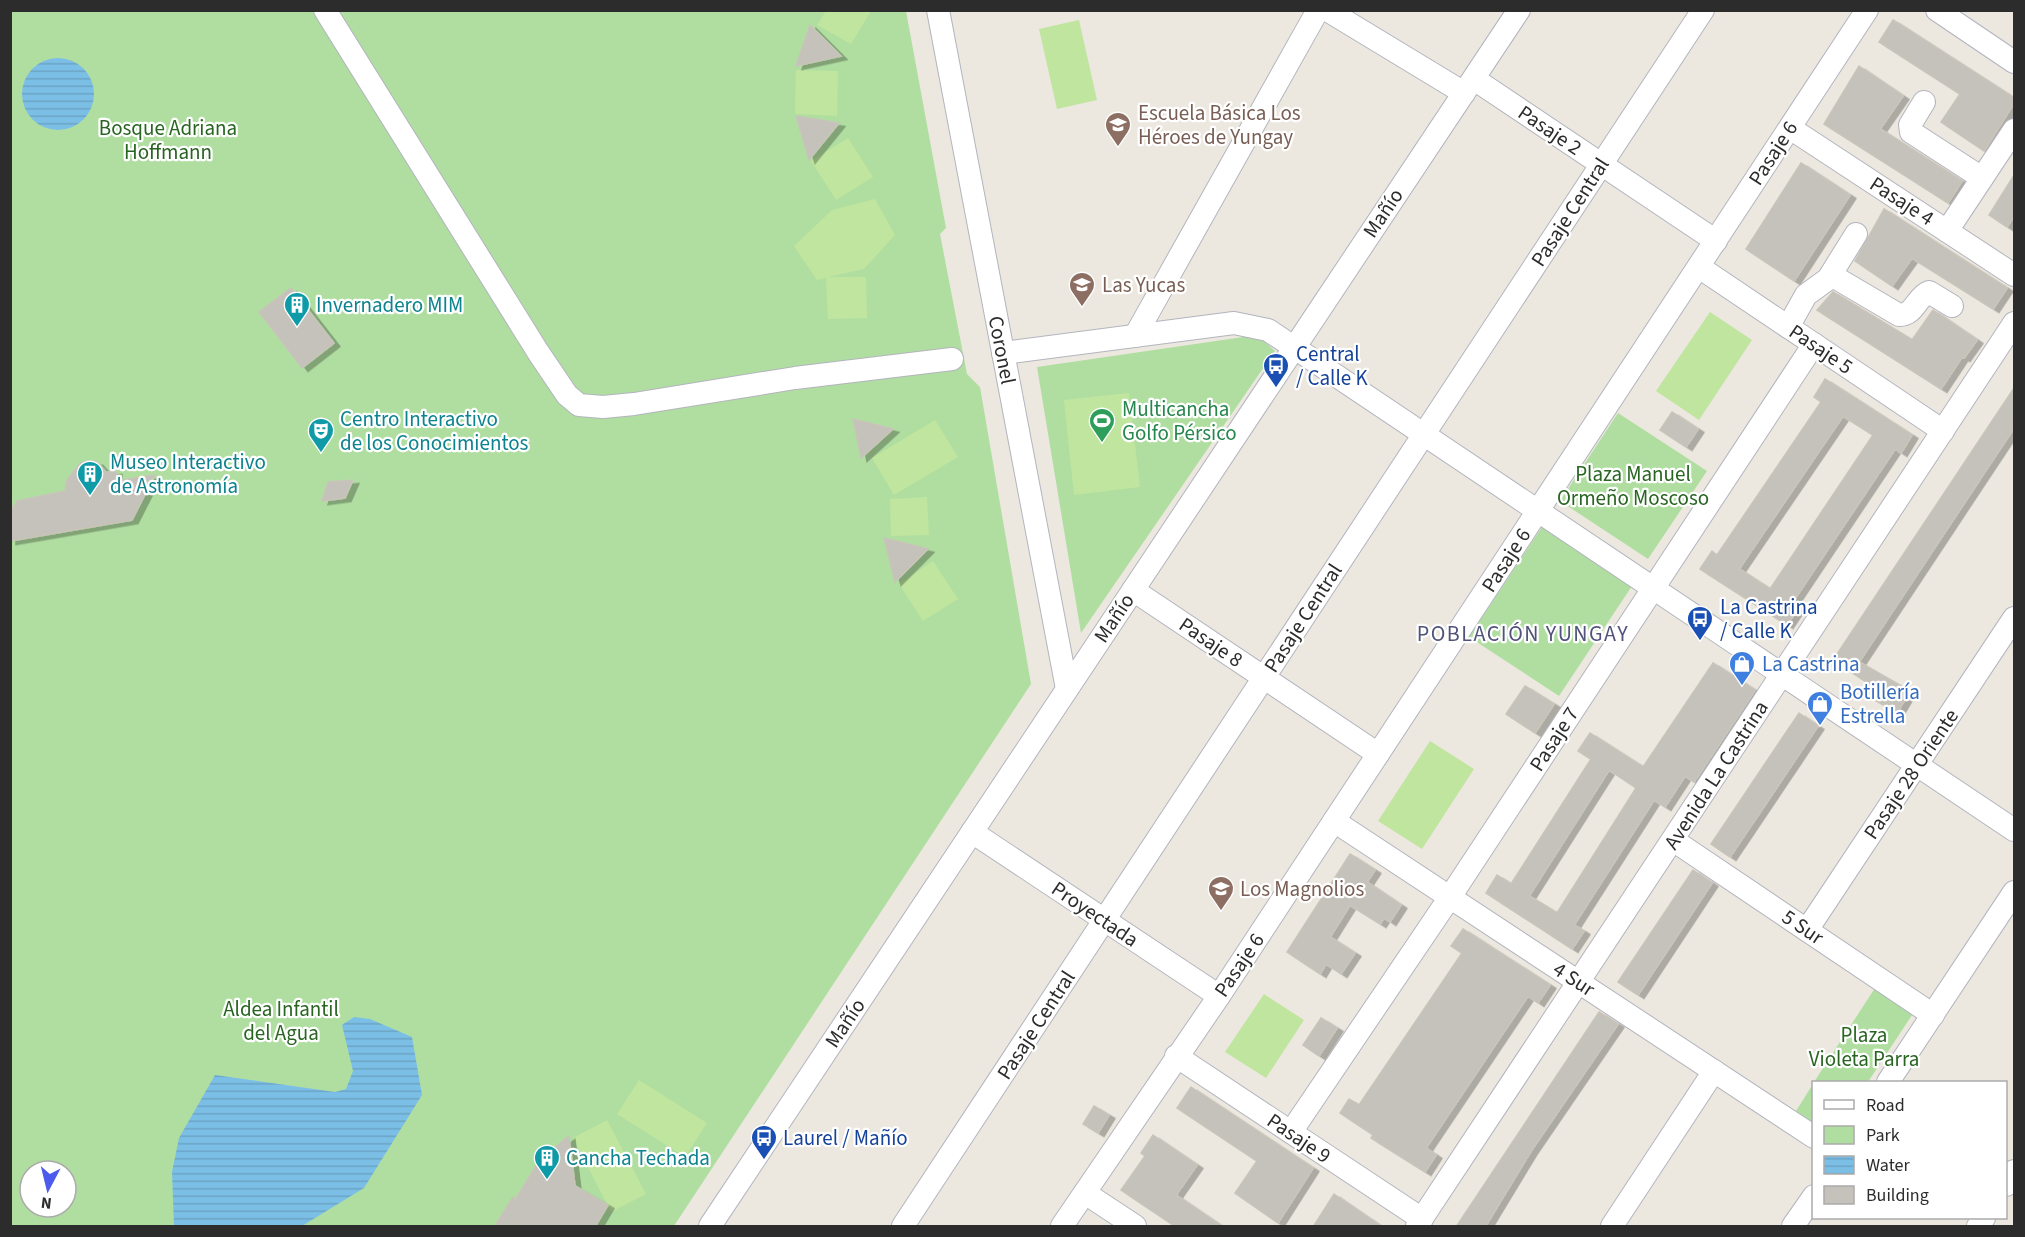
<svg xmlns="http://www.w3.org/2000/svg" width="2025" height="1237" viewBox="0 0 2025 1237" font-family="'Source Sans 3',sans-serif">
  <defs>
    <pattern id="water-rules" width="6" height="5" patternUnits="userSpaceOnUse" patternTransform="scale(1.5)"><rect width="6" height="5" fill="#7cbfe6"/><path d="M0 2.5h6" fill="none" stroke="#6ba4c5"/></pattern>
    <filter id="shadow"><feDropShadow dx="6" dy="3.5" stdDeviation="0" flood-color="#0004"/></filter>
  </defs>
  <rect width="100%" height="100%" fill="#ece8e0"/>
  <g fill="#b0dea1" fill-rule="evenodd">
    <path d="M10,11H906L946,228L940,234L967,374L980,387L1031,684L674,1226H11ZM30,1171H66V1207H30Z"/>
    <polygon points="1257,335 1275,351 1081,633 1037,367"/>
    <polygon points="1618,413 1707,471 1648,559 1560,501"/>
    <polygon points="1542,527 1632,586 1559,696 1469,637"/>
    <polygon points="1875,988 1914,1012 1868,1082 1814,1082"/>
    <polygon points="1813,1084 1813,1123 1796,1111"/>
  </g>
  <g fill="#c0e59e">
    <polygon points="826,11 826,10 871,11 851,44 817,25"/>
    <polygon points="1079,20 1097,100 1057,109 1039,29"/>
    <polygon points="796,70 838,71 837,116 795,114"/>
    <polygon points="848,138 873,177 836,200 811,161"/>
    <polygon points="875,199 895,235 864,269 828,277 866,277 867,318 828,319 826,278 817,280 794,246 832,210"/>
    <polygon points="1710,312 1752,340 1699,420 1656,391"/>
    <polygon points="1129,393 1140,487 1074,495 1064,400"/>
    <polygon points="935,420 958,457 894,495 872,458"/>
    <polygon points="927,497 929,535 891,536 890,499"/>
    <polygon points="933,561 958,599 923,621 899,584"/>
    <polygon points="1430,741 1474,769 1422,849 1378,821"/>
    <polygon points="1264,994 1304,1020 1266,1078 1225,1052"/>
    <polygon points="639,1080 707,1123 685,1157 617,1114"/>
    <polygon points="607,1120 646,1194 611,1212 573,1138"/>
  </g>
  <g fill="url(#water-rules)">
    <circle cx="58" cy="94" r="36"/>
    <polygon points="354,1017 370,1019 412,1037 422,1095 364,1188 302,1226 174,1226 172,1172 179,1138 215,1075 335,1092 346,1089 353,1071 342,1025"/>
  </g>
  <g fill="#c5c2bb" stroke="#c8c4b9" stroke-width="1.5" fill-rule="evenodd" filter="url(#shadow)">
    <polygon points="1893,20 2014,98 2014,103 1984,151 1941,122 1960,94 1879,42"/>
    <polygon points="810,25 841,56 796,66"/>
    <polygon points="1859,66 1903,96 1880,129 1962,181 1948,203 1824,124"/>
    <polygon points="796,116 839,123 809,160"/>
    <polygon points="1801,163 1850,195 1794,281 1746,249"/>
    <polygon points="2014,175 2014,216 2007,227 1989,215"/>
    <polygon points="1884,209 2007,288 1993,309 1912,258 1892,286 1855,261"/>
    <polygon points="291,288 334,343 302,368 259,312"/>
    <polygon points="1833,292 1912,340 1933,310 1977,340 1964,358 1962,357 1941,389 1817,310"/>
    <path d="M1825,379L1912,435L1901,453L1895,449L1792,603L1799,607L1787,625L1700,569L1712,551L1717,555L1821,402L1814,397ZM1843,416L1873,435L1770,589L1739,569Z"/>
    <polygon points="2014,388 2014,428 1859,662 1910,691 1897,713 1870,697 1875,688 1833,660"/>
    <polygon points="1672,412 1698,429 1686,447 1660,430"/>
    <polygon points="853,419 893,429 861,458"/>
    <polygon points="89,461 97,462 106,472 116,471 116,481 155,475 132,520 10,541 10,512 17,501 65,491 67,480 73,472 81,463"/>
    <polygon points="353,480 345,498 322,501 328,482"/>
    <polygon points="884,538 928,549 895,582"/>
    <path d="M1713,663L1755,690L1694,782L1685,776L1665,807L1654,800L1574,925L1584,931L1572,949L1486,893L1497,875L1511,884L1591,759L1578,751L1590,733L1643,767ZM1609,770L1636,788L1557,913L1529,896Z"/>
    <polygon points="1525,686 1554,704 1535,733 1506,714"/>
    <polygon points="1799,713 1818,726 1730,857 1711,844"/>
    <polygon points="1350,854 1375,870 1367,882 1401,905 1390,922 1384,918 1380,924 1350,905 1330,937 1355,953 1341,974 1326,964 1320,974 1287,952"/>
    <polygon points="1693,870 1712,883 1638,995 1618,982"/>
    <polygon points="1463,929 1550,985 1538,1003 1528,996 1426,1148 1436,1155 1425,1172 1371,1138 1373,1135 1340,1113 1349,1099 1359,1105 1462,953 1451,946"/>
    <polygon points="1599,1012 1618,1024 1531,1151 1485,1227 1456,1227"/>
    <polygon points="1321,1018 1337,1028 1319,1056 1303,1045"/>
    <polygon points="1191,1087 1313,1168 1278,1223 1235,1193 1257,1161 1177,1108"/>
    <polygon points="1094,1106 1109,1115 1098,1133 1083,1124"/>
    <polygon points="1153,1135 1197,1165 1176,1195 1223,1227 1176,1227 1121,1190 1145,1156 1141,1153"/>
    <polygon points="569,1136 575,1186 608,1205 595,1227 494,1227 513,1197 515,1200 540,1159"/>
    <polygon points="1334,1194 1382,1227 1313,1227"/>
  </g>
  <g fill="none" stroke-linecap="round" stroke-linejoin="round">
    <defs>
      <g id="minor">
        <polyline points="325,10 538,352 567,395 579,405 603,407 634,404 795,378 952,359"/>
        <polyline points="938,10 1067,689"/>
        <polyline points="1327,10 1464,93"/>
        <polyline points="1937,10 2014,62"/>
        <polyline points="1474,79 1716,241"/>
        <polyline points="1924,102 1910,125 1911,132 1982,178"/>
        <polyline points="1790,128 2014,275"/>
        <polyline points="1947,231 2014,130"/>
        <polyline points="1699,267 1943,431"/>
        <path d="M1831,275L1899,315C1915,315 1916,297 1929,292L1952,306"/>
        <polyline points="1788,327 1806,295 1828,279 1856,234"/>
        <polyline points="1135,336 1318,10"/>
        <polyline points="1003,353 1234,323 1268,330 2014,830"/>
        <polyline points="1133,590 1378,754"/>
        <polyline points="1334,821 1814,1137"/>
        <polyline points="972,832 1219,996"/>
        <polyline points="1673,840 1933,1015"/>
        <polyline points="1807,930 2014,618"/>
        <polyline points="1176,1056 1422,1219"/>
        <polyline points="1888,1082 2014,892"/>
        <polyline points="1291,1132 1450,897 1814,344"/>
        <polyline points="2006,1185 2014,1171"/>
        <polyline points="1085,1193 1135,1226"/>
        <polyline points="710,1226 1519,10"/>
        <polyline points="903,1226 1703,10"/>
        <polyline points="1062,1226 1219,996 1867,10"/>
        <polyline points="1417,1226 2014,323"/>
        <polyline points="1612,1226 1714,1071"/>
        <polyline points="1793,1226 1814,1196"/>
        <polyline points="1978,1226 1984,1218"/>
      </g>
    </defs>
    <use href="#minor" stroke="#b3b4be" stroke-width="24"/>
    <use href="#minor" stroke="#fff" stroke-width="22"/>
  </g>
  <defs>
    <symbol id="school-pin" viewBox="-11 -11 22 30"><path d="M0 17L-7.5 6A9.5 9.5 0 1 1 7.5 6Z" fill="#8d6e63" stroke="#fff"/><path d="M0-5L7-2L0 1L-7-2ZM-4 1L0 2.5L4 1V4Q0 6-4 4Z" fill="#fff"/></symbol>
    <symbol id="building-pin" viewBox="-11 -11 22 30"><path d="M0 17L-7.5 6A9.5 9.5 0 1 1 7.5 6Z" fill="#0f9aa8" stroke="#fff"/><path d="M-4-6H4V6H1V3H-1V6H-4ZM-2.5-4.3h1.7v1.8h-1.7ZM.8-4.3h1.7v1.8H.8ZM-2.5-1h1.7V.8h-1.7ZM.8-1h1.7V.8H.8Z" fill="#fff"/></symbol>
    <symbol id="bus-pin" viewBox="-11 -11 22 30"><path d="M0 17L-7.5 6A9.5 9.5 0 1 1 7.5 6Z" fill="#1a4fb4" stroke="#fff"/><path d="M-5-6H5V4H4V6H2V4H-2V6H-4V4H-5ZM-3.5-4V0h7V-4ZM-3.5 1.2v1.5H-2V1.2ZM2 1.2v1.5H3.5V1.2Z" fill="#fff"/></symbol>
    <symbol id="stadium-pin" viewBox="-11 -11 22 30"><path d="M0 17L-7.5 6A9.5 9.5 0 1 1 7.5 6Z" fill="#2e9e5b" stroke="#fff"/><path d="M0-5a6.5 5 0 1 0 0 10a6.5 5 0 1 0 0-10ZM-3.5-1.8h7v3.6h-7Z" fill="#fff"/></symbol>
    <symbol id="theatre-pin" viewBox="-11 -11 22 30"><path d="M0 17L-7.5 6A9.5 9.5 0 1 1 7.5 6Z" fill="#0f9aa8" stroke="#fff"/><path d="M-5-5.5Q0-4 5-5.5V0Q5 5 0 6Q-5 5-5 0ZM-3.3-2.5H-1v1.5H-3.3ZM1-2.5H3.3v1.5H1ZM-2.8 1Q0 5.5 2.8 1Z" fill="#fff"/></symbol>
    <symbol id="shop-pin" viewBox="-11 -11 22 30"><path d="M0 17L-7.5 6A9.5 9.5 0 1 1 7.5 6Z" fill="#3f7fe0" stroke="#fff"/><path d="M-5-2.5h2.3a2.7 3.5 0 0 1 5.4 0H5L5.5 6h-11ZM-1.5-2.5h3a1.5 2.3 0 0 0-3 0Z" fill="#fff"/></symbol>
  </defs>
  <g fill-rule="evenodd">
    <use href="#school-pin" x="1103" y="110" width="30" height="40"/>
    <use href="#school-pin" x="1067" y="270" width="30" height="40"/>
    <use href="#building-pin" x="282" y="290" width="30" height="40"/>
    <use href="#bus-pin" x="1261" y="351" width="30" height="40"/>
    <use href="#stadium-pin" x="1087" y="406" width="30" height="40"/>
    <use href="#theatre-pin" x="306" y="416" width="30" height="40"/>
    <use href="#building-pin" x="75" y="459" width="30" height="40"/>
    <use href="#bus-pin" x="1685" y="604" width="30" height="40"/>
    <use href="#shop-pin" x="1727" y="649" width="30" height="40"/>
    <use href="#shop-pin" x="1805" y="689" width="30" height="40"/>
    <use href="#school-pin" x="1206" y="874" width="30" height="40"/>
    <use href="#bus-pin" x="749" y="1123" width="30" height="40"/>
    <use href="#building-pin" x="532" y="1143" width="30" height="40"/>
  </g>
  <g text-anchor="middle" stroke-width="4.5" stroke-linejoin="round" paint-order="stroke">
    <g font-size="21" fill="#785e54" stroke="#fff" text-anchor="start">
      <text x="1138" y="120">Escuela Básica Los<tspan x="1138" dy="24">Héroes de Yungay</tspan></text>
      <text x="1102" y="292">Las Yucas</text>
      <text x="1240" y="896">Los Magnolios</text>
    </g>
    <g font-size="21" fill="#286521" stroke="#fff">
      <text x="168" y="135">Bosque Adriana<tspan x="168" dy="24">Hoffmann</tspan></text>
      <text x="1633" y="481">Plaza Manuel<tspan x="1633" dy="24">Ormeño Moscoso</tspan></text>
      <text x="281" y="1016">Aldea Infantil<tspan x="281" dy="24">del Agua</tspan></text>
      <text x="1864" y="1042">Plaza<tspan x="1864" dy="24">Violeta Parra</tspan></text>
    </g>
    <g font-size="21" fill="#2c2c2c" stroke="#fff">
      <text transform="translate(1550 130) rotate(34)" y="7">Pasaje 2</text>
      <text transform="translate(1773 153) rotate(-57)" y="7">Pasaje 6</text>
      <text transform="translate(1902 201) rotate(33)" y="7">Pasaje 4</text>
      <text transform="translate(1570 212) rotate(-57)" y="7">Pasaje Central</text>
      <text transform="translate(1383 213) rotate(-56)" y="7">Mañío</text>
      <text transform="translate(1821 349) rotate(34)" y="7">Pasaje 5</text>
      <text transform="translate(1002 350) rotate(79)" y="7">Coronel</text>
      <text transform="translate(1506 560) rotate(-57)" y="7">Pasaje 6</text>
      <text transform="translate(1114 618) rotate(-56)" y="7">Mañío</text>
      <text transform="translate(1303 618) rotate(-57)" y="7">Pasaje Central</text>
      <text transform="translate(1211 642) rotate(34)" y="7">Pasaje 8</text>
      <text transform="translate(1554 739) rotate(-57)" y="7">Pasaje 7</text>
      <text transform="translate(1911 774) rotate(-56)" y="7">Pasaje 28 Oriente</text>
      <text transform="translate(1716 775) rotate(-57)" y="7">Avenida La Castrina</text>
      <text transform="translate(1095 914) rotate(34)" y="7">Proyectada</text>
      <text transform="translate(1803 927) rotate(34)" y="7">5 Sur</text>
      <text transform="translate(1239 965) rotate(-56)" y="7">Pasaje 6</text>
      <text transform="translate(1574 979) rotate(33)" y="7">4 Sur</text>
      <text transform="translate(845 1023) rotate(-56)" y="7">Mañío</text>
      <text transform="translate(1036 1025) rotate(-57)" y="7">Pasaje Central</text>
      <text transform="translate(1299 1138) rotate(34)" y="7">Pasaje 9</text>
    </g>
    <g font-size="21" fill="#0d838f" stroke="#fff" text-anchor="start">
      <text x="316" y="312">Invernadero MIM</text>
      <text x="340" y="426">Centro Interactivo<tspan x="340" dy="24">de los Conocimientos</tspan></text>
      <text x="110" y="469">Museo Interactivo<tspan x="110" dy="24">de Astronomía</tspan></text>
      <text x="566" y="1165">Cancha Techada</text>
    </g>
    <g font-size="21" fill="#164399" stroke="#fff" text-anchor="start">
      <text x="1296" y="361">Central<tspan x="1296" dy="24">/ Calle K</tspan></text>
      <text x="1720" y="614">La Castrina<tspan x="1720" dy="24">/ Calle K</tspan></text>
      <text x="783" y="1145">Laurel / Mañío</text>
    </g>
    <g font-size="21" fill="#27864d" stroke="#fff" text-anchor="start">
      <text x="1122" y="416">Multicancha<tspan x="1122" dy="24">Golfo Pérsico</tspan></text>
    </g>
    <g font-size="21" fill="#366cbe" stroke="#fff" text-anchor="start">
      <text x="1762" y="671">La Castrina</text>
      <text x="1840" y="699">Botillería<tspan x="1840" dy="24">Estrella</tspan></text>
    </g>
    <g font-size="22" letter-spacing="1.5" fill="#50537a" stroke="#fff">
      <text x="1523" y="641">POBLACIÓN YUNGAY</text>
    </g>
  </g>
  <rect width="2025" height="1237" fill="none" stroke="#2c2c2c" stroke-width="24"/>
  <rect x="1812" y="1081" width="195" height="138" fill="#ffffff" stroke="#ababab" stroke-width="1.5"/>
  <rect x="1824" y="1100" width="30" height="9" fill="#ffffff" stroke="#ababab" stroke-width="1.5"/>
  <text x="1866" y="1111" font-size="18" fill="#2c2c2c">Road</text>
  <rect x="1824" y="1126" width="30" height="18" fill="#b0dea1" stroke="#ababab" stroke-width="1.5"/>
  <text x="1866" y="1141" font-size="18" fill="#2c2c2c">Park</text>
  <rect x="1824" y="1156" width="30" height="18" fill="url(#water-rules)" stroke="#ababab" stroke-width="1.5"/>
  <text x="1866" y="1171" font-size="18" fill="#2c2c2c">Water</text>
  <rect x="1824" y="1186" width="30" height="18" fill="#c5c2bb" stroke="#ababab" stroke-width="1.5"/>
  <text x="1866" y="1201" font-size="18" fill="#2c2c2c">Building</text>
  <g transform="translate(48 1189) rotate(187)"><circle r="28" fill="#ffffff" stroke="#ababab" stroke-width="1.5"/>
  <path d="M0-4.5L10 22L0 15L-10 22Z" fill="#4d5bec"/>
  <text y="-9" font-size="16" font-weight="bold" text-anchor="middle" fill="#2c2c2c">N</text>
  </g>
</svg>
